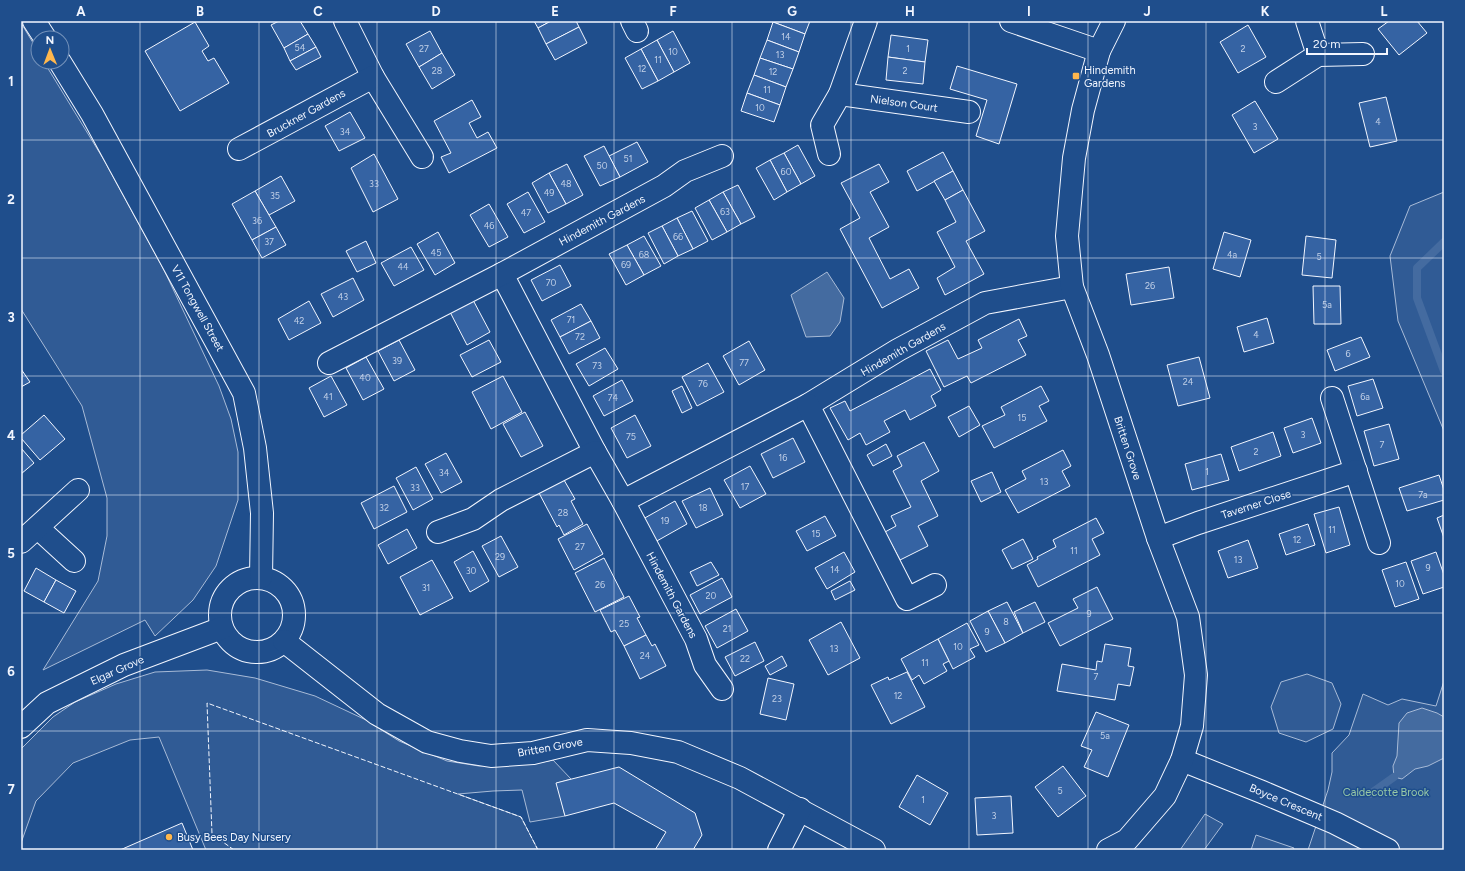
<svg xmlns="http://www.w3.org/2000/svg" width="1465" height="871" viewBox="0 0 1465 871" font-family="Figtree,sans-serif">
  <rect width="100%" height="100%" fill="#1f4e8c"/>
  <g fill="#305b95" stroke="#a8bbd7">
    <polygon points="21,23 38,51 38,62 44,62 104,160 164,270 219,386 231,419 238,452 238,500 216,566 193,600 155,636 145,620 43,670 98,581 107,536 107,498 82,406 21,309"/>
    <polygon points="1444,192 1444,431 1398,321 1390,256 1410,206"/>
    <polygon points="207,670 255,678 315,696 366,720 399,741 447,761 479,766 538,763 553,760 571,779 557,783 565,816 530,822 522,790 493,791 458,794 521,817 538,850 206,850 159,737 130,740 73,763 36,801 21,843 21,749 53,717 75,702 116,684 155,672"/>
    <polygon points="1307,674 1332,683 1341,704 1333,729 1306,742 1279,733 1271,707 1281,682"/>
    <polygon points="1444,681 1444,850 1308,850 1328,790 1332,772 1332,753 1349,735 1363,694 1388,705 1402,699 1436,706"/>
    <polygon points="1205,814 1223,824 1204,850 1180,850"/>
    <polygon points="1256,835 1294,848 1293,850 1251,850"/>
  </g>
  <g fill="#446ba0" stroke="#a8bbd7">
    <polygon points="827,272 844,298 840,322 830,336 806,337 791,295"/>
    <polygon points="1422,708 1437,713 1444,717 1444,758 1428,766 1415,769 1402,779 1394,777 1393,766 1397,756 1399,723 1407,713"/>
  </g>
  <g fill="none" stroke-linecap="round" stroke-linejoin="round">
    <g stroke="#446ba0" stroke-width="8">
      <polyline points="1444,242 1417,268 1417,298 1444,371"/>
      <polyline points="1370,794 1394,777"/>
    </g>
  </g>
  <g fill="#3563a3" stroke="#f2f6ff">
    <polygon points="279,21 300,21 308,34 284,48 271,25"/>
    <polygon points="534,21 551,21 538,28"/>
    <polygon points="551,21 576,21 579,27 546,44 538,28"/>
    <polygon points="773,21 810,21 805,34 773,22"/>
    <polygon points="1389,21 1417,21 1427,33 1399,55 1378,29"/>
    <polygon points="195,22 209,46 202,51 208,61 214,58 229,83 180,111 145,51"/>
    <polygon points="773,22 805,34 799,52 767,40"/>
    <polygon points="1248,25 1266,57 1238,73 1220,42"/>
    <polygon points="579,27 587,43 555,60 546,44"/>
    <polygon points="430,31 442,53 419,67 406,44"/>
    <polygon points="673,31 690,63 674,72 657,40"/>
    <polygon points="308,34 316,47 290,61 284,48"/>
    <polygon points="891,35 928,40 925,62 888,57"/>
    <polygon points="657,40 674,72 658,81 641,49"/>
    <polygon points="767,40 799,52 793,69 760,58"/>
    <polygon points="316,47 321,57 296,70 290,61"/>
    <polygon points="641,49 658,81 642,89 625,58"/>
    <polygon points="442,53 455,75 432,89 419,67"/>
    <polygon points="888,57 925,62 923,84 886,80"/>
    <polygon points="760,58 793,69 786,87 754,75"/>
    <polygon points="957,66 1017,84 999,144 976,136 987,100 950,89"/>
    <polygon points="754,75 786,87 780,105 747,93"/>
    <polygon points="747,93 780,105 774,122 741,111"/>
    <polygon points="1386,97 1397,141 1370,147 1359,103"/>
    <polygon points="472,100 481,117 469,123 477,138 488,132 497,148 449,173 441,157 451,153 434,121"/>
    <polygon points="1255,101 1278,139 1254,153 1232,115"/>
    <polygon points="350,112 365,138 339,151 325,126"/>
    <polygon points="637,142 648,162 620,177 609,156"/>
    <polygon points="798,145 815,176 801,184 784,153"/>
    <polygon points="604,146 620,177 600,186 584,156"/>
    <polygon points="943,152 953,171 917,191 907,171"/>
    <polygon points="784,153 801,184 787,192 770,160"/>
    <polygon points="374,154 398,199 373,212 351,168"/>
    <polygon points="770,160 787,192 774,200 756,168"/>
    <polygon points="567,164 583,195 566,204 549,173"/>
    <polygon points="879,164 889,182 870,192 889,227 869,238 890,279 909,269 919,288 882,308 840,229 860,218 841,183"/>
    <polygon points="953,171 963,190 945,200 934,181"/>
    <polygon points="549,173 566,204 548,213 532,183"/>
    <polygon points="281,176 295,201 269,215 255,191"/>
    <polygon points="738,185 755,217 741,224 723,192"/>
    <polygon points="963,190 985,231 966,241 984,274 945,295 937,278 955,267 937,232 956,222 945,200"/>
    <polygon points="255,191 276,227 252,240 232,204"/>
    <polygon points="528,192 545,222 524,233 507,204"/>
    <polygon points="723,192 741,224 727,232 709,200"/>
    <polygon points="709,200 727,232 712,240 695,208"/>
    <polygon points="489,204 508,237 489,247 470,215"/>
    <polygon points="692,211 708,241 693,249 677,218"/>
    <polygon points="677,218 693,249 678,256 662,226"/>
    <polygon points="662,226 678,256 664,264 648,233"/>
    <polygon points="276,227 286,245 262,258 252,240"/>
    <polygon points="438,232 455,263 435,275 417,244"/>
    <polygon points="1224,232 1251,240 1240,277 1213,269"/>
    <polygon points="644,236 661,266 644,275 627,245"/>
    <polygon points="1306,236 1336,240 1332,278 1302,275"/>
    <polygon points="366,241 376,263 357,272 346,251"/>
    <polygon points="627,245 644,275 626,285 609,254"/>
    <polygon points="411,247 424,270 394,286 381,263"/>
    <polygon points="560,265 571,286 542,301 531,280"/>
    <polygon points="1169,267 1174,298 1131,305 1126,274"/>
    <polygon points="353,278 364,300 333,317 321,294"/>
    <polygon points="1313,286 1340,286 1341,324 1314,324"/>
    <polygon points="473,300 490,332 467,345 450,312"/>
    <polygon points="309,301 321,323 289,340 278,319"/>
    <polygon points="581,304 591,321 560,337 551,320"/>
    <polygon points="1267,318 1274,343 1244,352 1237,327"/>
    <polygon points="1019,319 1027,336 1018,340 1026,355 971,383 967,376 944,387 926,351 948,340 958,359 982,348 978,340"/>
    <polygon points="591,321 600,338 569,354 560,337"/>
    <polygon points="1361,337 1370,357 1335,371 1327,350"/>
    <polygon points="399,340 415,370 394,381 378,351"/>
    <polygon points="489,340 501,362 472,377 460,355"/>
    <polygon points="749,341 765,370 739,385 723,356"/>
    <polygon points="605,348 618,369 589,386 576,364"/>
    <polygon points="366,357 384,389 363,400 346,368"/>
    <polygon points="1199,357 1210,398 1178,406 1167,365"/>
    <polygon points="708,363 724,392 697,406 682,377"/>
    <polygon points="21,369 30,382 21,387"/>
    <polygon points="930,369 941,390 931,396 936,406 910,420 905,410 884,421 890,432 866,445 860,433 848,440 830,408 845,401 850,411"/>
    <polygon points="331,376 347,405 324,417 309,388"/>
    <polygon points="503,376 522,412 491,429 472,392"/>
    <polygon points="1373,379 1383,408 1357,416 1348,386"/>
    <polygon points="622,380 633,401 604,416 593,396"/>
    <polygon points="682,386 692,408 682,413 672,391"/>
    <polygon points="1041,386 1049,401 1039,406 1047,421 994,448 982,426 1005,415 1001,407"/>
    <polygon points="969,406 980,425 959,437 948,417"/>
    <polygon points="525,412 543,446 521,457 503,424"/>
    <polygon points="44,415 65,439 40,460 21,438 21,435"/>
    <polygon points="635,415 651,446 627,458 611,428"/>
    <polygon points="1312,418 1321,443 1293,453 1284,428"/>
    <polygon points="1389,424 1399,459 1374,466 1364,431"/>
    <polygon points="1273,432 1281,456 1239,471 1231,447"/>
    <polygon points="793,438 805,462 773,478 761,454"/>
    <polygon points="924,442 939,471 921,481 938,516 918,526 928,546 900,560 885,532 896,526 891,516 911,507 893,471 902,466 897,456"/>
    <polygon points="886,444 892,456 873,466 867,455"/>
    <polygon points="21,448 34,463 21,474"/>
    <polygon points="1063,450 1071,466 1062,471 1070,486 1018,513 1005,490 1026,479 1022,471"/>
    <polygon points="446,453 462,482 441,493 425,464"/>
    <polygon points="1221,454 1229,480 1192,490 1185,464"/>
    <polygon points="750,466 766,494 740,508 724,480"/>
    <polygon points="416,467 433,499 413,510 396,478"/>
    <polygon points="992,472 1001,492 981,502 971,481"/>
    <polygon points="1439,475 1444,490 1444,500 1407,511 1399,488"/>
    <polygon points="564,480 575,499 571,501 583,524 564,535 559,525 557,527 539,493"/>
    <polygon points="394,486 407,512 374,529 361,503"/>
    <polygon points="710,488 723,515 696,528 682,501"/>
    <polygon points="675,501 687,524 655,542 643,519"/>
    <polygon points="1339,507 1350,545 1326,553 1314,514"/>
    <polygon points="1444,515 1444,538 1437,518"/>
    <polygon points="825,516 836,536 807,551 796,531"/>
    <polygon points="1096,518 1104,533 1092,539 1100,555 1038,587 1027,565 1038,559 1037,557 1056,547 1053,540"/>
    <polygon points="587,524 603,554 574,570 558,539"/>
    <polygon points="1308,524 1315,545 1286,555 1279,534"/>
    <polygon points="407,529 417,548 388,564 378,545"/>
    <polygon points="501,536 518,567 499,577 482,546"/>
    <polygon points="1023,539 1033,559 1012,569 1002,550"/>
    <polygon points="1248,540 1258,568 1228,578 1218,551"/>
    <polygon points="473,551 489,581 470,592 454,562"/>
    <polygon points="844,552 855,572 827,589 815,568"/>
    <polygon points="1436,552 1444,575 1444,587 1423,594 1411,561"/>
    <polygon points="604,558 624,597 595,612 575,573"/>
    <polygon points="432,560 453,598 420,615 400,577"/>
    <polygon points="711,562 719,575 697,586 690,572"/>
    <polygon points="1406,562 1419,599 1395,607 1382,570"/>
    <polygon points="36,568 56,580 44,602 24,591"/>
    <polygon points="722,578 732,597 700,614 690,595"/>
    <polygon points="56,580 76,591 64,613 44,602"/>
    <polygon points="850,581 855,590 835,600 831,591"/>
    <polygon points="1097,587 1113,619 1060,646 1048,623 1078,608 1073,599"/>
    <polygon points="629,596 640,617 637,618 646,635 624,646 615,630 611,632 600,610"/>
    <polygon points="1007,602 1023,633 1005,643 988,611"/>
    <polygon points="1035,602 1045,622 1023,633 1014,612"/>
    <polygon points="736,609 748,631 717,648 705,626"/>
    <polygon points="988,611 1005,643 986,652 970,621"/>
    <polygon points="841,622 860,658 828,675 809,640"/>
    <polygon points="967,623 979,645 970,649 975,657 953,669 938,639"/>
    <polygon points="646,635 652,646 655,644 666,666 640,679 624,646"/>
    <polygon points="938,639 949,661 943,664 947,671 924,684 919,675 912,680 901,659"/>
    <polygon points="755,642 764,661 735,676 725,657"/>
    <polygon points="1105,644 1131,648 1128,666 1134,667 1130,686 1118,684 1115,700 1057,691 1062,664 1096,670 1097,661 1102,662"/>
    <polygon points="782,656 787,666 770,675 765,666"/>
    <polygon points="907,672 925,707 891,724 871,685 888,677 889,680"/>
    <polygon points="768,678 794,684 786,720 760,714"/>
    <polygon points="1096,712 1129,725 1108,777 1084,767 1092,750 1081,746"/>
    <polygon points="1063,766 1086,796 1058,817 1035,787"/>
    <polygon points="619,767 695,813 702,835 693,850 655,850 666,832 614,803 565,816 556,783"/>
    <polygon points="917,775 948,793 930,825 899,807"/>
    <polygon points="1011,796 1013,833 977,835 975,798"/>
    <polygon points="182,823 193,850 120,850"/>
  </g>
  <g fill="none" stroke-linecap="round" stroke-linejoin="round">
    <defs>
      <g id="minor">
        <polyline points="345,21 373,77 422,157"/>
        <polyline points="632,21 637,31"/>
        <polyline points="1011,21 1099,51"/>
        <polyline points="1307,21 1318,55"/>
        <polyline points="1276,82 1318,55 1363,54"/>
        <polyline points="840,94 969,112"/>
        <polyline points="239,149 373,77"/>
        <polyline points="829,154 822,125 840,94 866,21"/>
        <polyline points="502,274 595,452 623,501 808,405 898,350 985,303 1072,287"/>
        <polyline points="329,363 502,274 664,186 685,171 722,156"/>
        <polyline points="1332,398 1379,543"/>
        <polyline points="808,405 907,599 935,585"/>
        <polyline points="623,501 696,639 705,665 722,689"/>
        <polyline points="38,528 74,561"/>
        <polyline points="438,532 473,519 501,500 595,452"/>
        <polyline points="1158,538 1198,523 1356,471"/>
        <polyline points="21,542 78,490"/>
        <circle cx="257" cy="615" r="37"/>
        <polyline points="284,641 377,714 427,742 460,751 491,756 533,753 587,740 631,743 678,752 740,778 874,850"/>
        <polyline points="21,727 47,703 124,665 222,628"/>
        <polyline points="1182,760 1262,792 1335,823 1388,850"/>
        <polyline points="779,850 800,809"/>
        <polyline points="1108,850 1127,840 1165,796 1182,760 1192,726 1196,675 1188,617 1158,538 1098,355 1072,287 1067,236 1074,158 1083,110 1099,51 1114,21"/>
      </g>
      <g id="tertiary">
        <polyline points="34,21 45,38"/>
        <polyline points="60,62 92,114 244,393 255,448 262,513 261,577"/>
      </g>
    </defs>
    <use href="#minor" stroke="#f2f6ff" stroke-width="24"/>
    <use href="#tertiary" stroke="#f2f6ff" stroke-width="24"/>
    <use href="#minor" stroke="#1f4e8c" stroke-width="22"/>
    <use href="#tertiary" stroke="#1f4e8c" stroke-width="22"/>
    <polyline stroke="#f2f6ff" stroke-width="1" stroke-dasharray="5 2" stroke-linecap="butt" points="234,850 212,834 207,703 521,817 538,850"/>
  </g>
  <path fill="none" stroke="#f2f6ff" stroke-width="1" stroke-opacity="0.55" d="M140,21V850M259,21V850M377,21V850M496,21V850M614,21V850M732,21V850M851,21V850M969,21V850M1088,21V850M1206,21V850M1325,21V850M21,140H1444M21,258H1444M21,376H1444M21,495H1444M21,613H1444M21,731H1444"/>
  <g fill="#ffb74d" stroke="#1f4e8c" stroke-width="1.5">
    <rect x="1072" y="72" width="8" height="8" rx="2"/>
    <circle cx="169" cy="837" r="4"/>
  </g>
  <g text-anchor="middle" stroke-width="3" stroke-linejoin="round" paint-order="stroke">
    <g font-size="9" fill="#c3d1e8">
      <text x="786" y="40">14</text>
      <text x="300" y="51">54</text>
      <text x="424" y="52">27</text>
      <text x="908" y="52">1</text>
      <text x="1243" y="52">2</text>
      <text x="673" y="55">10</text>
      <text x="780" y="58">13</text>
      <text x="658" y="63">11</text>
      <text x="642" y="72">12</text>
      <text x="437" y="74">28</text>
      <text x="905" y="74">2</text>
      <text x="773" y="75">12</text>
      <text x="767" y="93">11</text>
      <text x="760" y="111">10</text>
      <text x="1378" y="125">4</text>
      <text x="1255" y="130">3</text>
      <text x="345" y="135">34</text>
      <text x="628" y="162">51</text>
      <text x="602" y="169">50</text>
      <text x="786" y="175">60</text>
      <text x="374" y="187">33</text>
      <text x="566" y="187">48</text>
      <text x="549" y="196">49</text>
      <text x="275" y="199">35</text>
      <text x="725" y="215">63</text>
      <text x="526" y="216">47</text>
      <text x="257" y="224">36</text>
      <text x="489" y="229">46</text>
      <text x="678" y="240">66</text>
      <text x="269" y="245">37</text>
      <text x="436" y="256">45</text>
      <text x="644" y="258">68</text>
      <text x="1232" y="258">4a</text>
      <text x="1319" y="260">5</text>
      <text x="626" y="268">69</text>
      <text x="403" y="270">44</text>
      <text x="551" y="286">70</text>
      <text x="1150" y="289">26</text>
      <text x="343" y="300">43</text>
      <text x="1327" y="308">5a</text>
      <text x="571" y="323">71</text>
      <text x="299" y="324">42</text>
      <text x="1256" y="338">4</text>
      <text x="580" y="340">72</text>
      <text x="1348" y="357">6</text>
      <text x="397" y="364">39</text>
      <text x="744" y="366">77</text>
      <text x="597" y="369">73</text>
      <text x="365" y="381">40</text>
      <text x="1188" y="385">24</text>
      <text x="703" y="387">76</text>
      <text x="328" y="400">41</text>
      <text x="1365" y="400">6a</text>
      <text x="613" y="401">74</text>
      <text x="1022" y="421">15</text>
      <text x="1303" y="438">3</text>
      <text x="631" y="440">75</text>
      <text x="1382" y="448">7</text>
      <text x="1256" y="455">2</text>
      <text x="783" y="461">16</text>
      <text x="1207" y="475">1</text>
      <text x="444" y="476">34</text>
      <text x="1044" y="485">13</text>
      <text x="745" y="490">17</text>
      <text x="415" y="491">33</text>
      <text x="1423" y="498">7a</text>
      <text x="384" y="511">32</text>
      <text x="703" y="511">18</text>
      <text x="563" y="516">28</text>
      <text x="665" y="524">19</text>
      <text x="1332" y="533">11</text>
      <text x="816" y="537">15</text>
      <text x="1297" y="543">12</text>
      <text x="580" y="550">27</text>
      <text x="1074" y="554">11</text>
      <text x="500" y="560">29</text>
      <text x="1238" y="563">13</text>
      <text x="1428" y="571">9</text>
      <text x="835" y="573">14</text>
      <text x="471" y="574">30</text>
      <text x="1400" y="587">10</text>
      <text x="600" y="588">26</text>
      <text x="426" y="591">31</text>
      <text x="711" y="599">20</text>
      <text x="1089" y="617">9</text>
      <text x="1006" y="625">8</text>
      <text x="624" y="627">25</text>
      <text x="727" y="632">21</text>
      <text x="987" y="635">9</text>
      <text x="958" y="650">10</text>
      <text x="834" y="652">13</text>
      <text x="645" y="659">24</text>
      <text x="745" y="662">22</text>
      <text x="925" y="666">11</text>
      <text x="1096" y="680">7</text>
      <text x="898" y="699">12</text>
      <text x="777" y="702">23</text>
      <text x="1105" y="739">5a</text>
      <text x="1060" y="794">5</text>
      <text x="923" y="803">1</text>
      <text x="994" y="819">3</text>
    </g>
    <g font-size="11" fill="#f2f6ff" stroke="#1f4e8c" text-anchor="start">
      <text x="1084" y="74">Hindemith<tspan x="1084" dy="13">Gardens</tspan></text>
      <text x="177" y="841">Busy Bees Day Nursery</text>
    </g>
    <g font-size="11" fill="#f2f6ff" stroke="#1f4e8c">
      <text transform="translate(904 103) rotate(8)" y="4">Nielson Court</text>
      <text transform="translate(306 113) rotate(-29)" y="4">Bruckner Gardens</text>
      <text transform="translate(602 220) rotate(-28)" y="4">Hindemith Gardens</text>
      <text transform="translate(198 308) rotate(61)" y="4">V11 Tongwell Street</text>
      <text transform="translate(903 349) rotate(-30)" y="4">Hindemith Gardens</text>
      <text transform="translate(1128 448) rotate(72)" y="4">Britten Grove</text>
      <text transform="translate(1256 504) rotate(-18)" y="4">Taverner Close</text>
      <text transform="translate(672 595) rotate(62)" y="4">Hindemith Gardens</text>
      <text transform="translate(117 670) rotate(-24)" y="4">Elgar Grove</text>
      <text transform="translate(550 747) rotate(-10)" y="4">Britten Grove</text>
      <text transform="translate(1286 802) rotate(23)" y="4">Boyce Crescent</text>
    </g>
    <g font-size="11" fill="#97c8a6" stroke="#1f4e8c">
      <text x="1386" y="796">Caldecotte Brook</text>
    </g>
  </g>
  <rect width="1465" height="871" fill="none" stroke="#1f4e8c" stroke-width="44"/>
  <g transform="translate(50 50) rotate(359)"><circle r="19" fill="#1f4e8c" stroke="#7391ba"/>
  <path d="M0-3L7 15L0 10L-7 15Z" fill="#ffb74d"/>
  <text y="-6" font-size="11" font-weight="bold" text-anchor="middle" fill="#f2f6ff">N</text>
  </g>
  <path d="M1307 48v6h80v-6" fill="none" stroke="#f2f6ff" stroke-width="2"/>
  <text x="1313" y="48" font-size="12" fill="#f2f6ff" stroke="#1f4e8c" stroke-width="3" paint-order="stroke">20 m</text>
  <rect x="22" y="22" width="1421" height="827" fill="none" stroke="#f2f6ff" stroke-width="1.5"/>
  <g font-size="13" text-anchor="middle" font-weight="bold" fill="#f2f6ff">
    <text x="81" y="16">A</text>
    <text x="200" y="16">B</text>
    <text x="318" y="16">C</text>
    <text x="436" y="16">D</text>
    <text x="555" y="16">E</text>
    <text x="673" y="16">F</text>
    <text x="792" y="16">G</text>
    <text x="910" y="16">H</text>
    <text x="1029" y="16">I</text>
    <text x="1147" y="16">J</text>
    <text x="1265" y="16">K</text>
    <text x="1384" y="16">L</text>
    <text x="11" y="86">1</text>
    <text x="11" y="204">2</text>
    <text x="11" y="322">3</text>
    <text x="11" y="440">4</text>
    <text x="11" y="558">5</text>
    <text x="11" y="676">6</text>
    <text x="11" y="794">7</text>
  </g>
</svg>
